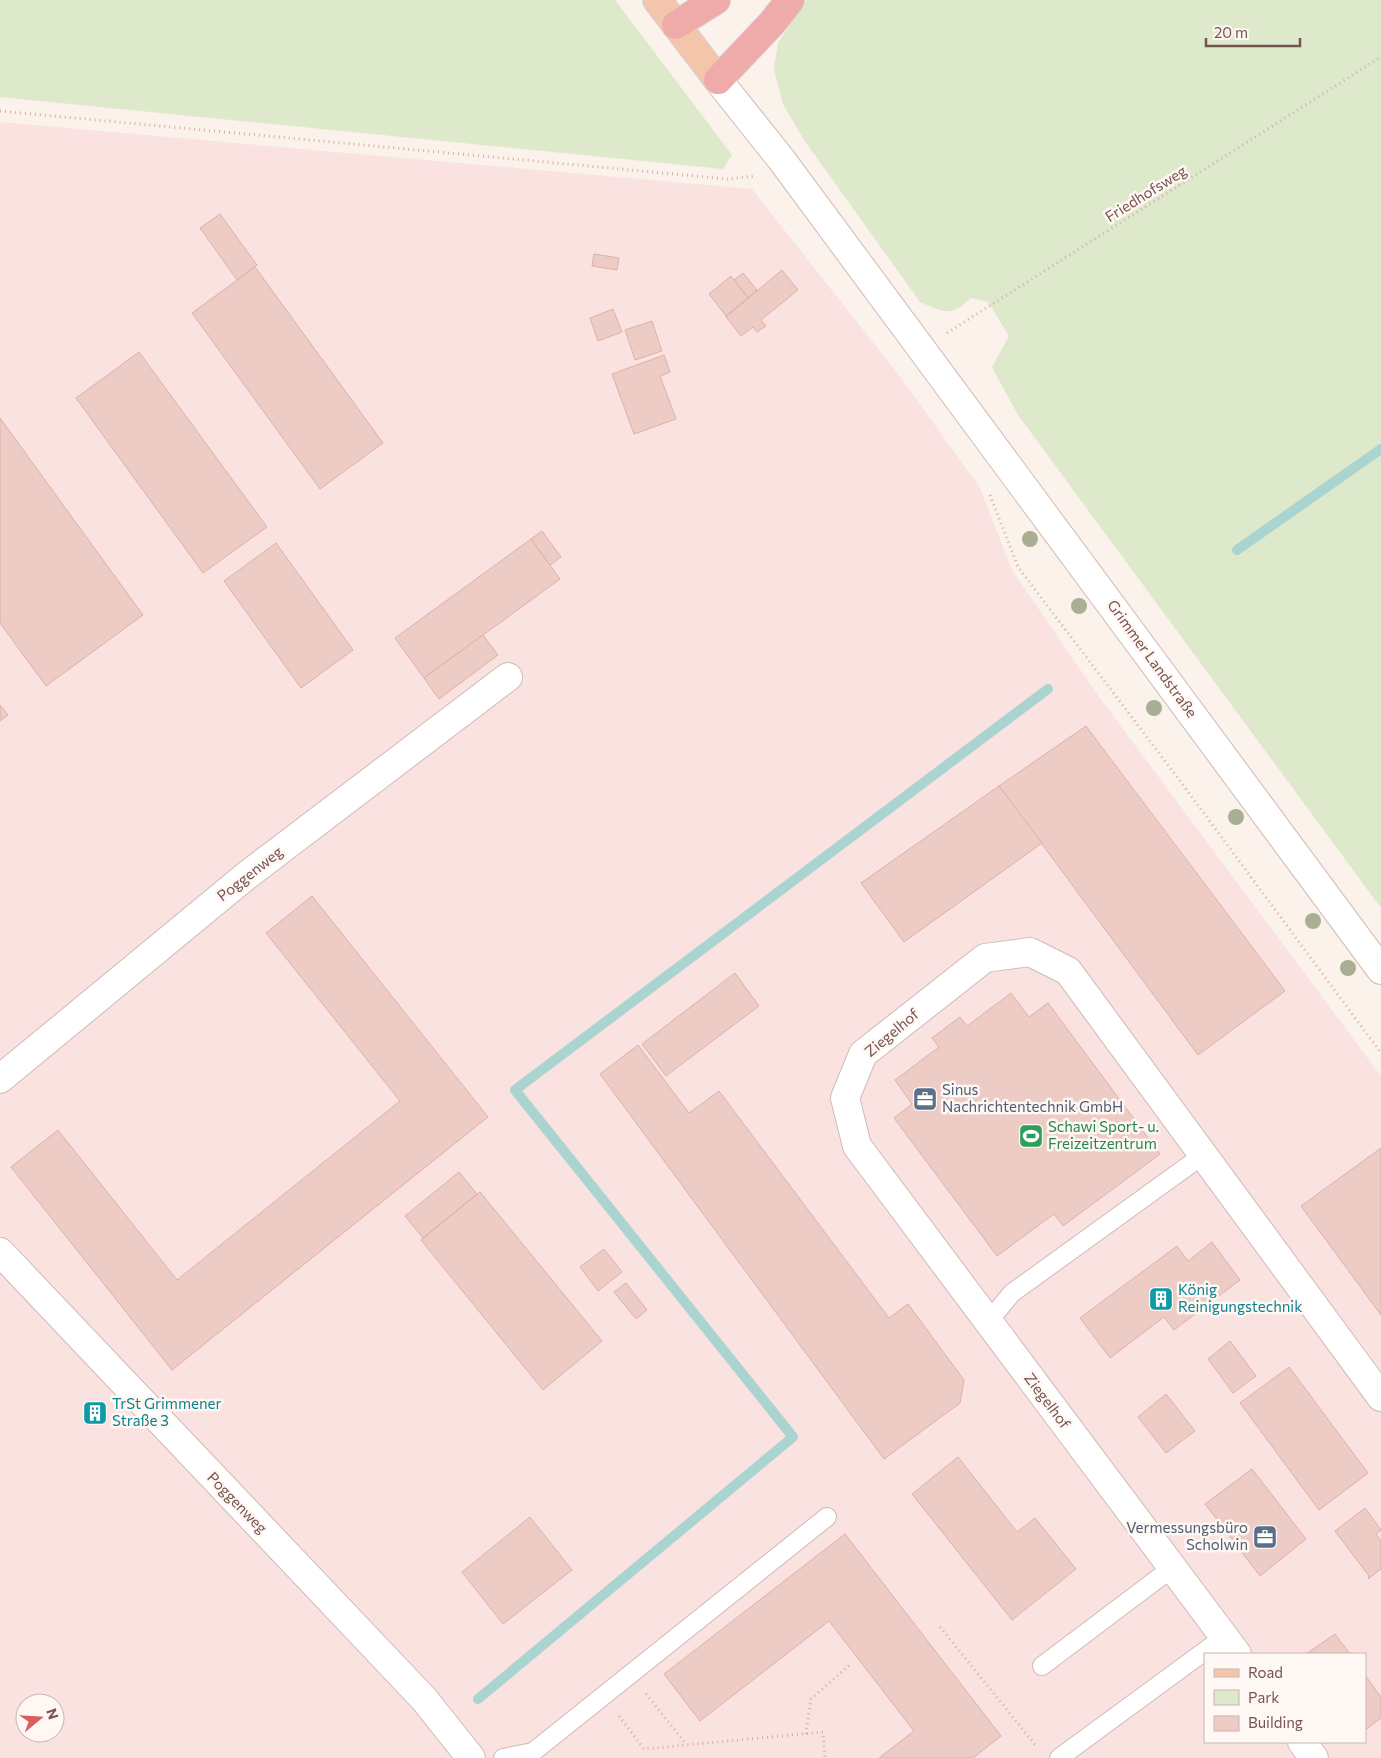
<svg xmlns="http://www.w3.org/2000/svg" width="1381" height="1758" viewBox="0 0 1381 1758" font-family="Commissioner,sans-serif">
  <rect width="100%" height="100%" fill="#fbf2ec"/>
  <path fill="#fae2e1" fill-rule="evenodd" d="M0,122L752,189L902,379L980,488L1012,570L1097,694L1381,1076V1758H0ZM1205,1654H1365V1742H1205ZM25,1703H55V1733H25Z"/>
  <g fill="#dee8cb">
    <polygon points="0,0 615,0 732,155 723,169 0,97"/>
    <path d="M806,0H1381V908L1018,415L992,367L1009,336L988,302L971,298C950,318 945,312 920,302L804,140L783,104L774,69L778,43Z"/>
  </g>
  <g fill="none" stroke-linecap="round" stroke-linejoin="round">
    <g stroke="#a9d4d0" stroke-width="10">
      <polyline points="1237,550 1381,449"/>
      <polyline points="478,1699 793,1437 515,1090 1048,689"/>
    </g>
  </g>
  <g fill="#eeccc6" stroke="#dfafa8">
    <polygon points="220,214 257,265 237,280 200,228"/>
    <polygon points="594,254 619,258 617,270 592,266"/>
    <polygon points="255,267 383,443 320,489 192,313"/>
    <polygon points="782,270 798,290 761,320 766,326 757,332 753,327 741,336 726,317"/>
    <polygon points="743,273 757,290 748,298 734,280"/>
    <polygon points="731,276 748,298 726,316 709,294"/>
    <polygon points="613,309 622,332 598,341 590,318"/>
    <polygon points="652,321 662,351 635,360 625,330"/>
    <polygon points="139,352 267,527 203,573 76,398"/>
    <polygon points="664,355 670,372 660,376 676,419 634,434 612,374"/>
    <polygon points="0,418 143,615 46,686 0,623"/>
    <polygon points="542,531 561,557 550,565 531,539"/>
    <polygon points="531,539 560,579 424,678 395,638"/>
    <polygon points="276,543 353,650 301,688 224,581"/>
    <polygon points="483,635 498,655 439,699 424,678"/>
    <polygon points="0,705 8,715 0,721"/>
    <polygon points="1086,726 1285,991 1198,1055 999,786"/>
    <polygon points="999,786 1042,843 904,942 861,883"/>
    <polygon points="312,896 488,1117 172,1370 11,1167 58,1130 177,1280 400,1101 266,933"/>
    <polygon points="735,973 759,1006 666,1076 642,1044"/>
    <polygon points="1011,993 1029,1017 1048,1003 1160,1154 1063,1226 1054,1214 997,1256 894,1118 912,1104 895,1080 939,1047 932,1038 960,1017 967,1026"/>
    <polygon points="638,1045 689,1113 719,1091 889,1318 908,1304 964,1380 960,1403 884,1459 600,1074"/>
    <polygon points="1381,1148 1381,1315 1301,1206"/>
    <polygon points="459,1172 477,1194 423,1238 405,1216"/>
    <polygon points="480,1192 602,1341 543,1390 421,1240"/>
    <polygon points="1212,1242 1240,1280 1174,1330 1164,1317 1110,1358 1080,1318 1177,1246 1188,1261"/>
    <polygon points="604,1249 622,1272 598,1291 580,1267"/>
    <polygon points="626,1283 647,1310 636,1319 614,1292"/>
    <polygon points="1230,1341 1256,1376 1233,1393 1208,1359"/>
    <polygon points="1289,1367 1368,1473 1319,1510 1240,1403"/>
    <polygon points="1166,1394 1195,1431 1166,1453 1138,1417"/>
    <polygon points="93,1405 103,1416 97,1420 88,1409"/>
    <polygon points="958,1457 1017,1532 1035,1518 1076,1569 1012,1620 912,1494"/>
    <polygon points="1252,1469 1306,1539 1260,1576 1205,1504"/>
    <polygon points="1365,1508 1381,1530 1376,1534 1381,1541 1381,1569 1368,1579 1369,1576 1335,1531"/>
    <polygon points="530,1517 572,1570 503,1624 462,1572"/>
    <polygon points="845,1534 1001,1736 973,1758 879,1758 914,1731 829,1621 700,1721 664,1674"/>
    <polygon points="1335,1634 1350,1654 1306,1654"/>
    <polygon points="1365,1675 1381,1697 1381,1718 1365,1730"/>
  </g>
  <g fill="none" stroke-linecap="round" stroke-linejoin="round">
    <defs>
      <g id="lane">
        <polyline points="988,1322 1012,1293 1203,1155"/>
        <polyline points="1042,1666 1172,1568"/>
        <polyline points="503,1758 533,1752 827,1517"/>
        <polyline points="1059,1758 1224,1637"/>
      </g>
      <g id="street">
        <polyline points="0,1079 246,876 508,677"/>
        <polyline points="0,1252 424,1699 471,1758"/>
        <polyline points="1237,1654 857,1146 845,1098 863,1054 985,958 1030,952 1068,971 1381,1397"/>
        <polyline points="1302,1742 1314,1758"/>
      </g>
      <polyline id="secondary" points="718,80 781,159 1381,970"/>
      <polyline id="primary" points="657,0 718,80"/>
      <g id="highway">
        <polyline points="676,25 716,0"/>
        <polyline points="718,80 772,23 790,0"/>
      </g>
    </defs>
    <use href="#lane" stroke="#cfbab5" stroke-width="20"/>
    <use href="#street" stroke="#cfbab5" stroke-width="30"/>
    <use href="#secondary" stroke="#d2b9b3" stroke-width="30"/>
    <use href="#primary" stroke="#d8cfce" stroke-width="30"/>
    <use href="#highway" stroke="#d8cfce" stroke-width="30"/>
    <g stroke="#d4afa9" stroke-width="3" stroke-dasharray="1 4" stroke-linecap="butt">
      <polyline points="0,111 727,179 756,176"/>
      <polyline points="947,333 1381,57"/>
      <polyline points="990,495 1018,567 1180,781 1381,1053"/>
      <polyline points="940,1627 1037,1747"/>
      <polyline points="646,1694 686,1744"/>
      <polyline points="619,1716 644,1749 823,1732 825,1758"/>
      <polyline points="806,1734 811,1699 851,1664"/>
    </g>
    <use href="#lane" stroke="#fff" stroke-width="18"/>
    <use href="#street" stroke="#fff" stroke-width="28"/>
    <use href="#secondary" stroke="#fff" stroke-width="28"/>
    <use href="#primary" stroke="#f3c6ac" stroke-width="28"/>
    <use href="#highway" stroke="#efaaaa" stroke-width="28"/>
  </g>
  <g fill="#a8af93">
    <circle cx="1030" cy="539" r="8"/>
    <circle cx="1079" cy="606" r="8"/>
    <circle cx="1154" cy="708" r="8"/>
    <circle cx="1236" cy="817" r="8"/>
    <circle cx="1313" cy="921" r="8"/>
    <circle cx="1348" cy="968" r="8"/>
  </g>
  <defs>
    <symbol id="office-square" viewBox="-11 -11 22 22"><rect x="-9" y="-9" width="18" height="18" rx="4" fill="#5c6f8a" stroke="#fef7f3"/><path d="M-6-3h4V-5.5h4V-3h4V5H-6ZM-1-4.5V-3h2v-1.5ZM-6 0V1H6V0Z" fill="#fff"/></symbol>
    <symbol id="stadium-square" viewBox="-11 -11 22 22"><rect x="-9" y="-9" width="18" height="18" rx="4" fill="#2e9e5b" stroke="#fef7f3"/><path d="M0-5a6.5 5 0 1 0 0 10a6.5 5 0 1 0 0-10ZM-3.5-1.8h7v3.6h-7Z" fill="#fff"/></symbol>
    <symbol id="building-square" viewBox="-11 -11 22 22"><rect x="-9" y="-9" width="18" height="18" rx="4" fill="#0f9aa8" stroke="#fef7f3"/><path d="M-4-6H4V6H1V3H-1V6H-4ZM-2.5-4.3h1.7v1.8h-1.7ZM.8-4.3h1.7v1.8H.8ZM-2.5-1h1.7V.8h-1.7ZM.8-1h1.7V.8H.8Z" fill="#fff"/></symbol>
  </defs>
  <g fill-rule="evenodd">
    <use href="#office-square" x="911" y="1085" width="28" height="28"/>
    <use href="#stadium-square" x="1017" y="1122" width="28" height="28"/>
    <use href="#building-square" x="1147" y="1285" width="28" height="28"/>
    <use href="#building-square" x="81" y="1399" width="28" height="28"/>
    <use href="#office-square" x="1251" y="1523" width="28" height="28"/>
  </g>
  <g text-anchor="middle" stroke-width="5" stroke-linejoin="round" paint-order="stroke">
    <g font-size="15" fill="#755451" stroke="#fef7f3">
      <text transform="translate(1146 194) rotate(-32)" y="5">Friedhofsweg</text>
      <text transform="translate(1152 659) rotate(54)" y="5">Grimmer Landstraße</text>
      <text transform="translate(250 874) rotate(-38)" y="5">Poggenweg</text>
      <text transform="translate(892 1033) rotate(-40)" y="5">Ziegelhof</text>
      <text transform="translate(1047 1401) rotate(53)" y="5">Ziegelhof</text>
      <text transform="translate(237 1503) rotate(46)" y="5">Poggenweg</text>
    </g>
    <g font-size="15" fill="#4e5e75" stroke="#fef7f3" text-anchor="start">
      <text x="942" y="1095">Sinus<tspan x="942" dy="17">Nachrichtentechnik GmbH</tspan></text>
      <text x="1248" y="1533" text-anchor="end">Vermessungsbüro<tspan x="1248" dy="17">Scholwin</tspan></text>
    </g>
    <g font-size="15" fill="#27864d" stroke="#fef7f3" text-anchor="start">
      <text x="1048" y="1132">Schawi Sport- u.<tspan x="1048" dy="17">Freizeitzentrum</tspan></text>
    </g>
    <g font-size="15" fill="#0d838f" stroke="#fef7f3" text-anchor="start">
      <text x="1178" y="1295">König<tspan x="1178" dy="17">Reinigungstechnik</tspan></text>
      <text x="112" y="1409">TrSt Grimmener<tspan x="112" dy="17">Straße 3</tspan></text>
    </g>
  </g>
  <rect x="1204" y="1653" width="162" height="90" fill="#fef7f3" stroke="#c7b6b2"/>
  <rect x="1214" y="1669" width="25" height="8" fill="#f3c6ac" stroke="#c7b6b2"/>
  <text x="1248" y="1678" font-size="15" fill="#755451">Road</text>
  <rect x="1214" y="1690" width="25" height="15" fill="#dee8cb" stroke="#c7b6b2"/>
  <text x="1248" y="1703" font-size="15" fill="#755451">Park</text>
  <rect x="1214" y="1716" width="25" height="15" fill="#eeccc6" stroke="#c7b6b2"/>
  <text x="1248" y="1728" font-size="15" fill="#755451">Building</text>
  <g transform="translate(40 1718) rotate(72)"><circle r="24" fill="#fef7f3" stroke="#c7b6b2"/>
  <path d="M0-4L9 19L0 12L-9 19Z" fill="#d85e62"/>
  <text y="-8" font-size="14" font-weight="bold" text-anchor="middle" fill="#755451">N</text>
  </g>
  <path d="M1206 38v8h94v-8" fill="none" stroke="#755451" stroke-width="2.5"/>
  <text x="1214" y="38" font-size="15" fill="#755451" stroke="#fef7f3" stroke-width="4" paint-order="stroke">20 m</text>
</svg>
